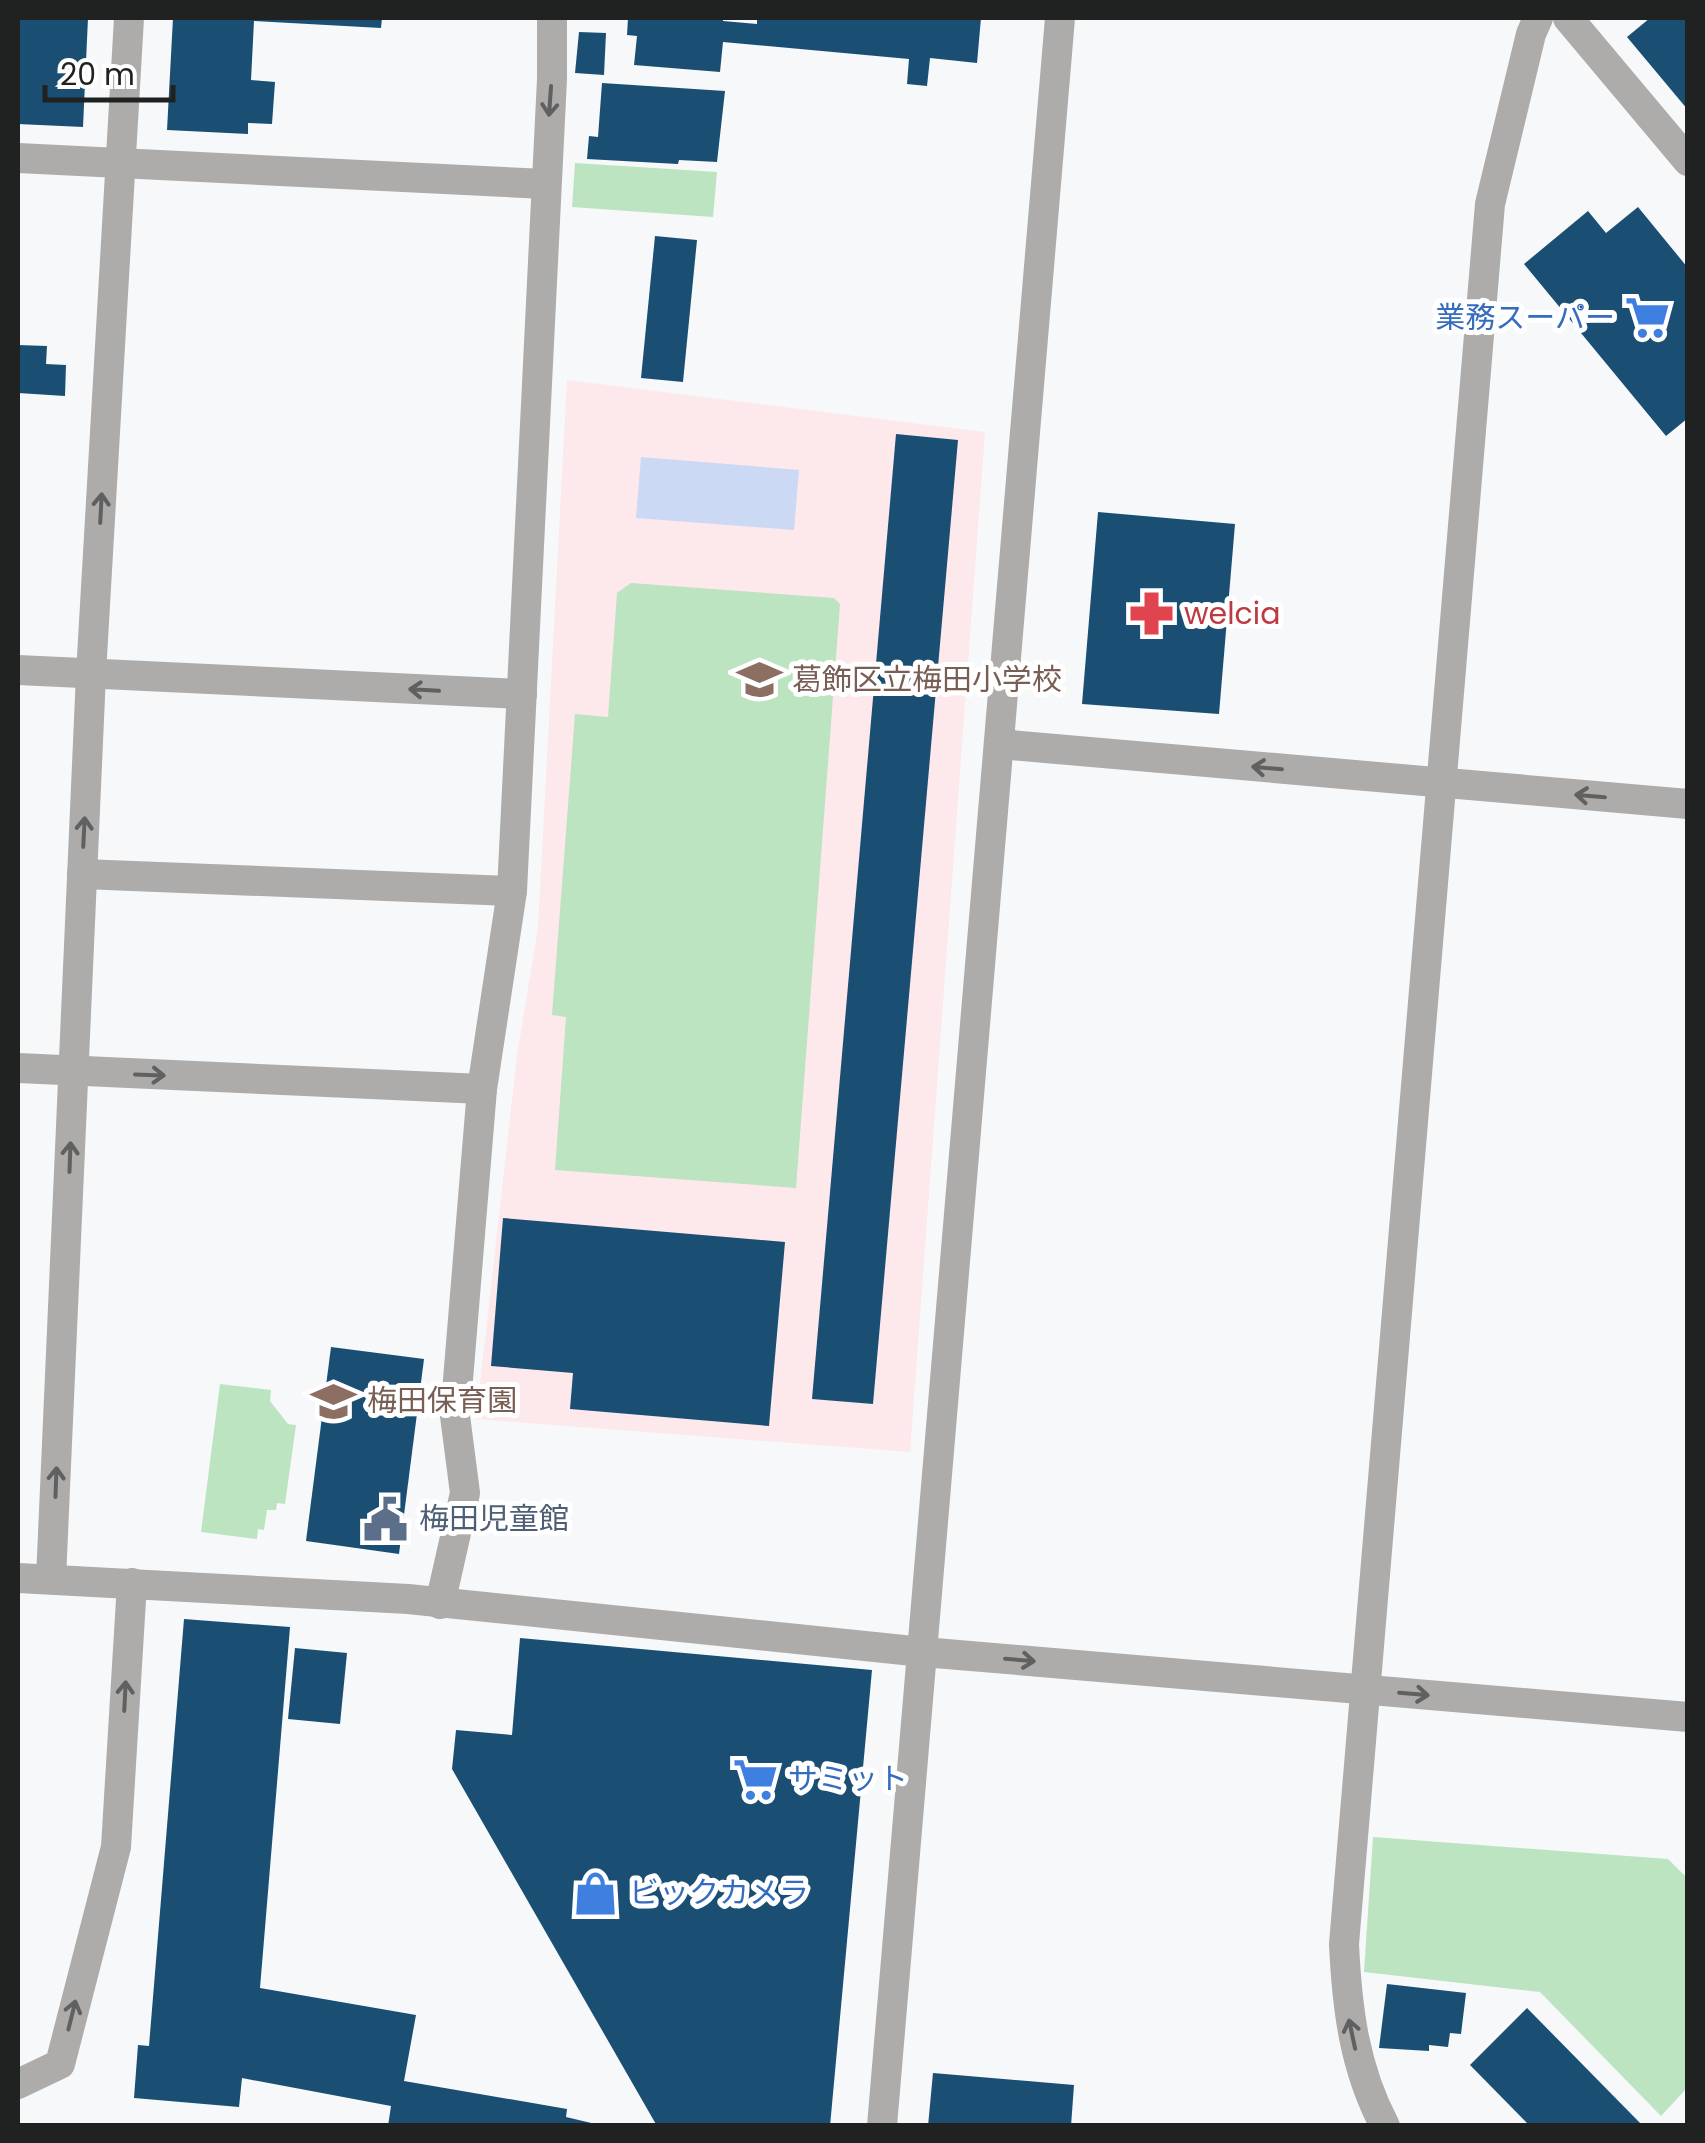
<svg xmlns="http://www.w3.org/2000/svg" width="1705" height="2143" viewBox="0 0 1705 2143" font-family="Poppins,'Noto Sans JP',sans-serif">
  <rect width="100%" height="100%" fill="#f7f8fa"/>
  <polygon fill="#fde8ec" points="567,380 985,432 910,1452 476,1419 517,1056 538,928"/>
  <g fill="#bce4c0">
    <polygon points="575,163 717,172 713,217 572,207"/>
    <polygon points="631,583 834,598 840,604 796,1188 555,1170 566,1017 552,1015 575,714 608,717 617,593"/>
    <polygon points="220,1384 271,1390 270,1401 288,1424 296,1425 285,1504 277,1503 276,1510 267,1510 264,1530 258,1529 257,1539 201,1532"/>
    <polygon points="1373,1837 1668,1859 1687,1878 1687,2088 1661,2116 1540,1992 1364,1972"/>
  </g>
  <polygon fill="#cbd9f5" points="641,457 799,470 794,530 636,518"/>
  <g fill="#1a4f73">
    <polygon points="18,18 88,18 83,127 18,124"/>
    <polygon points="173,18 382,18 381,28 254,21 251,80 275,82 272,124 248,123 248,134 167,130"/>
    <polygon points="628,18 723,18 723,21 757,24 757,18 981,18 977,63 930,58 927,86 907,84 909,59 723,42 720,72 634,65 637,36 627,35"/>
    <polygon points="1650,18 1688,18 1688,110 1627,37"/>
    <polygon points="579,32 606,33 604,75 575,73"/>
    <polygon points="602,83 725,91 717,162 679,160 678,164 587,159 589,136 598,137"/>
    <polygon points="1638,207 1688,268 1688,418 1666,436 1524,264 1588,211 1606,233"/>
    <polygon points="655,236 697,240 683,382 641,378"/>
    <polygon points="18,345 47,346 46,364 66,365 65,396 18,393"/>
    <polygon points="896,434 958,440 873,1404 812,1399"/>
    <polygon points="1098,512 1235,524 1219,714 1082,704"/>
    <polygon points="503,1218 785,1242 769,1426 570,1409 573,1373 491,1366"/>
    <polygon points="331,1347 424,1359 399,1554 306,1541"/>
    <polygon points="184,1619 290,1627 260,1988 416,2015 404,2081 567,2109 566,2117 604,2126 388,2126 391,2106 242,2078 239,2107 134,2098 138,2045 149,2046"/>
    <polygon points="520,1638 872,1670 830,2126 657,2126 452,1769 456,1730 512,1735"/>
    <polygon points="295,1648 347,1653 340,1724 288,1719"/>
    <polygon points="1387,1984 1466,1993 1461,2034 1450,2033 1448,2047 1429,2045 1429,2051 1379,2048"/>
    <polygon points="1527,2008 1643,2126 1530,2126 1470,2065"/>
    <polygon points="933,2073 1074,2085 1071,2126 928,2126"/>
  </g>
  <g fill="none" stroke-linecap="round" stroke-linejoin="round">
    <g stroke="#adacab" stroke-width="30">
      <polyline points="1568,18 1688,161"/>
      <polyline points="18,158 545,184"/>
      <polyline points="18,670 522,694"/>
      <polyline points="999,744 1688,804"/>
      <polyline points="82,874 512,891"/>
      <polyline points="18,1068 482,1089"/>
      <polyline points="18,1578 408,1599 923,1652 1688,1717"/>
      <polyline points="51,1579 91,674 129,18"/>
      <polyline points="440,1604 465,1493 455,1416 482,1089 512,891 552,79 552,18"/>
      <polyline points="18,2084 60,2064 116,1847 132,1583"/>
      <polyline points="882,2126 1060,18"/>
      <path d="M1385,2126C1354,2068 1347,2008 1344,1944L1490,204L1531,34L1538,18"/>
    </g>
  </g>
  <defs><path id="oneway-shaft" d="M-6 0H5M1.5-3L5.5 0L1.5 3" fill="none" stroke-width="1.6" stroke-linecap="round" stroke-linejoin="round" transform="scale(2.5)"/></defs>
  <g stroke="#5f605f">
    <use href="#oneway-shaft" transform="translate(550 101) rotate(94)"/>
    <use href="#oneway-shaft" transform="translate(101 508) rotate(-87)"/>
    <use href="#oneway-shaft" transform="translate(424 690) rotate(-177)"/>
    <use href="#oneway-shaft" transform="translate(1267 768) rotate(-175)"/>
    <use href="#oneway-shaft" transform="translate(1590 796) rotate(-175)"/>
    <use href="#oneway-shaft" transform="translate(84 832) rotate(-87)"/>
    <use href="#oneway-shaft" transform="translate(150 1075) rotate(2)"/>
    <use href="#oneway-shaft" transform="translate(70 1157) rotate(-88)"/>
    <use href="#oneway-shaft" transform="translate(56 1482) rotate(-88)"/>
    <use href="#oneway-shaft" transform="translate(1020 1660) rotate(5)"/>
    <use href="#oneway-shaft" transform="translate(1414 1694) rotate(5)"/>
    <use href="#oneway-shaft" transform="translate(125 1696) rotate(-87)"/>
    <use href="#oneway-shaft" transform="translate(72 2015) rotate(-76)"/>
    <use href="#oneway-shaft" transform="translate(1352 2034) rotate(-102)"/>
  </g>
  <defs>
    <symbol id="supermarket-bare" viewBox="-9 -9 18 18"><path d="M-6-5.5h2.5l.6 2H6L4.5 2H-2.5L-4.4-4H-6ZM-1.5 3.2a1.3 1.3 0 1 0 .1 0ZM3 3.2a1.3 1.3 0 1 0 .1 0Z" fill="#3f7fe0" stroke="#fff" stroke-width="2.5" paint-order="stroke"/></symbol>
    <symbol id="pharmacy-bare" viewBox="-9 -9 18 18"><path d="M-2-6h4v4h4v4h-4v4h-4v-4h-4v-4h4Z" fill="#e0444e" stroke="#fff" stroke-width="2.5" paint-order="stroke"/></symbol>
    <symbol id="school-bare" viewBox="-9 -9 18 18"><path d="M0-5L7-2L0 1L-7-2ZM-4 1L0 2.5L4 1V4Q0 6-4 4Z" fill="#8d6e63" stroke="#fff" stroke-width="2.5" paint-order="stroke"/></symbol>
    <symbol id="civic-bare" viewBox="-9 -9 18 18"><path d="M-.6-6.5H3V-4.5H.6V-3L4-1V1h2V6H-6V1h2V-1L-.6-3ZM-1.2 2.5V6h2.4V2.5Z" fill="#5c6f8a" stroke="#fff" stroke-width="2.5" paint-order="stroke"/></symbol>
    <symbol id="shop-bare" viewBox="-9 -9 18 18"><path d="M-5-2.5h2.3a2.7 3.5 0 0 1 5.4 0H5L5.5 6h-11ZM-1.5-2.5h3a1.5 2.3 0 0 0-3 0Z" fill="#3f7fe0" stroke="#fff" stroke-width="2.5" paint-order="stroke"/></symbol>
  </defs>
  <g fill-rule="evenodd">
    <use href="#supermarket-bare" x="1616" y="286" width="63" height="63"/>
    <use href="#pharmacy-bare" x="1120" y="582" width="63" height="63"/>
    <use href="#school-bare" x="728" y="648" width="63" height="63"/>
    <use href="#school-bare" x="302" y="1370" width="63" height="63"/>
    <use href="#civic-bare" x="354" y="1488" width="63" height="63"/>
    <use href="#supermarket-bare" x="724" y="1748" width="63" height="63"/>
    <use href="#shop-bare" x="564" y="1862" width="63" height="63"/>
  </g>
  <g text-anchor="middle" stroke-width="10" stroke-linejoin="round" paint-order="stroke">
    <g font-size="30" fill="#366cbe" stroke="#fff" text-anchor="start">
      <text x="1615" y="328" text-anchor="end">業務スーパー</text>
      <text x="788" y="1789">サミット</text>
      <text x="629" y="1903">ビックカメラ</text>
    </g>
    <g font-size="30" fill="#be3a42" stroke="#fff" text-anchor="start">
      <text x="1184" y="624">welcia</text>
    </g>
    <g font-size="30" fill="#785e54" stroke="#fff" text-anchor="start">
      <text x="792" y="690">葛飾区立梅田小学校</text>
      <text x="367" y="1411">梅田保育園</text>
    </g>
    <g font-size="30" fill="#4e5e75" stroke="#fff" text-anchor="start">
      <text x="419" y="1529">梅田児童館</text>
    </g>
  </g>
  <rect width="1705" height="2143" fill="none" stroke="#202121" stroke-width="40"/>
  <path d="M45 85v15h128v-15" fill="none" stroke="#202121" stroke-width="5"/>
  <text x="60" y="85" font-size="30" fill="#202121" stroke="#ffffff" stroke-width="8" paint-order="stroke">20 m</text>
</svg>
